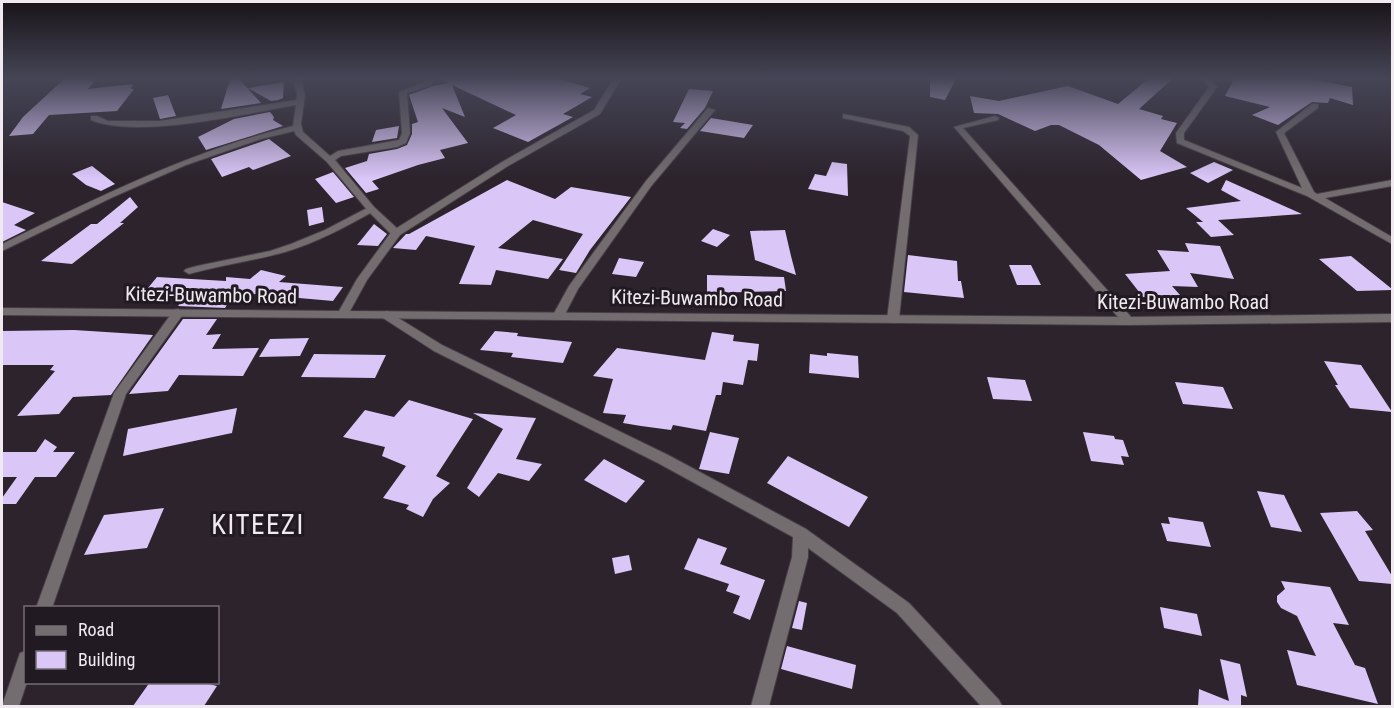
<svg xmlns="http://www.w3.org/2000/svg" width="1394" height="708" viewBox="0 0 1394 708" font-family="'Roboto Condensed',sans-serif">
  <rect width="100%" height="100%" fill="#2c232c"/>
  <g fill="#dac6f7">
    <polygon points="64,79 96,79 88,89 133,84 131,89 134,89 117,111 49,115 33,134 9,136 23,117"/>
    <polygon points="230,79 239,79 261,103 221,109"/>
    <polygon points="440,79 560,79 590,88 580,94 592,97 563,114 573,117 528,142 493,128 516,115 452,85 465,117 442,108 468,143 440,150 445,158 418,165 372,181 379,189 366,193 345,168 367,161 369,154 397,149 407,145 412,134 412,124 418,122 409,95 433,86 449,83"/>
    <polygon points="930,79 956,79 945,100 930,97"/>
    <polygon points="1148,79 1172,79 1139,109 1163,116 1161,119 1177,123 1160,151 1187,167 1141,180 1099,145 1059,125 1051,125 1035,131 998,114 974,113 970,96 999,101 1068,86 1118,104"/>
    <polygon points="1234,79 1312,79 1352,87 1353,105 1330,98 1328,103 1312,102 1278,125 1252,115 1270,107 1225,96"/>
    <polygon points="284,82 283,98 278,100 271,101 248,88"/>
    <polygon points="689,89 713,91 705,108 687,129 680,128 685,123 673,122"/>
    <polygon points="168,95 176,116 160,119 153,98"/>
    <polygon points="270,112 274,117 273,120 283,126 206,150 198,137 234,119"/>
    <polygon points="711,118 753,125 744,138 700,131"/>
    <polygon points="399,126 397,138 372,142 376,130"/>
    <polygon points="269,139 291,156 253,170 249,167 222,177 211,159"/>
    <polygon points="832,162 847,164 848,196 808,189 815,174 826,176"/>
    <polygon points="1214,162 1233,170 1208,183 1190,173"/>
    <polygon points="92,166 115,184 101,191 86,185 72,174"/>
    <polygon points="333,172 354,197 336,203 315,179"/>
    <polygon points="507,180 555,199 571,187 631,197 590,250 576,273 559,270 583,234 533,220 498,248 563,259 548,279 496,270 491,285 459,284 475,246 426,236 416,250 393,248 406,234 409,234"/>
    <polygon points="1226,180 1302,214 1218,220 1234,235 1211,237 1196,222 1203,222 1186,208 1241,201 1221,190"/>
    <polygon points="130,197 138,207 120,223 124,223 72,264 41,261 91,224 97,224"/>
    <polygon points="2,202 35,213 14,225 26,230 2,242"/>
    <polygon points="322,207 324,222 309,226 307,210"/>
    <polygon points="374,224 387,234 378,246 357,245"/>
    <polygon points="713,229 730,235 717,247 701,241"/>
    <polygon points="785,230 791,256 796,275 755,260 750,231"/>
    <polygon points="1185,243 1220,246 1234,279 1190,273 1198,287 1172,286 1180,295 1143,297 1125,274 1170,271 1157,250 1189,252"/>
    <polygon points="908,255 957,261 958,281 961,281 964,298 904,292"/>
    <polygon points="1351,256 1392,289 1392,290 1357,291 1319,259"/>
    <polygon points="619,258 644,262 636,277 612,274"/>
    <polygon points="1009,265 1031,265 1041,285 1017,285"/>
    <polygon points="261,270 286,276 279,282 343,287 333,301 242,293 237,299 231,298 225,308 178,306 187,294 143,294 157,277 226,281 226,277 250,279"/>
    <polygon points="707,275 784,277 786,291 707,293"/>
    <polygon points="183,319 217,319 206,335 221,334 212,349 259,348 243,376 179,375 168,391 129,394"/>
    <polygon points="74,330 153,335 111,395 73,397 59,414 17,416 55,371 50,370 54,365 2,365 2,331"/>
    <polygon points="495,331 518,333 517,336 572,342 563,363 511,357 513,353 480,350"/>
    <polygon points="712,332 734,335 733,341 759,344 757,361 748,360 743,385 723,382 721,395 716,395 706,431 673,425 671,430 641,426 623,423 626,415 603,413 613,379 593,376 617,348 705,360"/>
    <polygon points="309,338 300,356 259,357 270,339"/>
    <polygon points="827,353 858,356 859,378 809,373 810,354 827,356"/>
    <polygon points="314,354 386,355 375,378 301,377"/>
    <polygon points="1324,361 1361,365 1392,412 1350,408 1335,385 1338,385"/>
    <polygon points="987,377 1025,380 1032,401 993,399"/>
    <polygon points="1175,382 1223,387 1233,409 1183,404"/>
    <polygon points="409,400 473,419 436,476 450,483 433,499 423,517 406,509 409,505 383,498 406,466 382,456 385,447 343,437 365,410 394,417"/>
    <polygon points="237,408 232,433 123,456 128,429"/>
    <polygon points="473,413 536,418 516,459 542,464 529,481 498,473 479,497 467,488 503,429"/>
    <polygon points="710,432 739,438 729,474 699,469"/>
    <polygon points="1083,432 1114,436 1115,439 1123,440 1129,457 1121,456 1124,465 1091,461"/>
    <polygon points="45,439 57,447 53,452 75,452 56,477 35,477 16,504 2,504 2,498 17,477 2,477 2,452 36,452"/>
    <polygon points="788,456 868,497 849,527 767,483"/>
    <polygon points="604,459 645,481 626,503 584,480"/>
    <polygon points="1257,491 1284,495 1302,532 1271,527"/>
    <polygon points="164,508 147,548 84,555 104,515"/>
    <polygon points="1357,511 1373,530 1365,531 1392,576 1392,584 1359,581 1320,513"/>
    <polygon points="1168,517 1203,522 1211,547 1167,541 1161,523 1170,524"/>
    <polygon points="698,538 727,548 720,564 765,580 750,620 733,613 740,596 726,591 729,584 684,569"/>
    <polygon points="629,555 632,570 615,574 612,558"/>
    <polygon points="1281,581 1330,587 1349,625 1333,623 1355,665 1365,668 1378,704 1297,685 1287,650 1316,656 1297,616 1281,608 1277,602 1277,596 1285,589"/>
    <polygon points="799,601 807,603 802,630 792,628"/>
    <polygon points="1160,607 1197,614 1202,636 1164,628"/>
    <polygon points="787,646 856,665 852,689 781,669"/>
    <polygon points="1220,659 1240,664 1247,697 1241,695 1241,706 1198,706 1199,689 1229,701"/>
    <polygon points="150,682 201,682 217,686 204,706 133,706"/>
  </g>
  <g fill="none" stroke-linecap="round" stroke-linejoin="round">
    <defs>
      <path id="service" d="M371,206L374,207V211C345,227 316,243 285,252C253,261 221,265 189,274L184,271L186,269L197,266L270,251L291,244L325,230Z"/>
      <g id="minor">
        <path d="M293,79H301L305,95L301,124L303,132L330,156L338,151L399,140L402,133L399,92L424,82L427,79H435L430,86L407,93L410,133L406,143L397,147L341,156L335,160L374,207L400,231V235H392L368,211L327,162L296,135L294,131L261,139L186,165L113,197L2,251V244C97,198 190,151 293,126L296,105C244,114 138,139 91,120V116H97L108,121H159L296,100L297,95Z"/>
        <polygon points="1201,79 1210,79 1217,87 1184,133 1184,140 1302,188 1276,132 1312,104 1318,104 1318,108 1284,133 1314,192 1317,194 1392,180 1392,186 1325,198 1392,237 1392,244 1307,196 1177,143 1176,133 1209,87"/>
        <polygon points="708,108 715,110 652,185 578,289 563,318 555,318 553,315 569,286 646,181"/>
        <polygon points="843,114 909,127 918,135 899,319 893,323 887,319 910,136 903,131 843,118"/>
        <polygon points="995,116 999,118 998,120 963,128 1132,318 1134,321 1132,324 1124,324 954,127"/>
        <polygon points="178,309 184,313 126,394 52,608 36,608 114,393 174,310"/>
        <polygon points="387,311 442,345 668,455 806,529 909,603 999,700 1002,706 981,706 897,613 808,548 808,557 769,706 751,706 792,557 793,537 658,463 434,351 383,318 381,315"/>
        <polygon points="26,651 27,682 19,706 2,706 20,653"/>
      </g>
      <polygon id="tertiary" points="613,79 621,79 600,114 508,166 400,235 367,280 350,311 1128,317 1392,314 1392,322 1128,325 2,315 2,308 339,311 357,279 392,231 502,162 594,110"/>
    </defs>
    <use href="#service" stroke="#473f47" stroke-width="2"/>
    <use href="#minor" stroke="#473f47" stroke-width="2"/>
    <use href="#tertiary" stroke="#473f47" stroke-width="2"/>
    <use href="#service" fill="#746d70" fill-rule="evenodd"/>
    <use href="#minor" fill="#746d70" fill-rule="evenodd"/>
    <use href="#tertiary" fill="#746d70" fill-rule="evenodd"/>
  </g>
  <linearGradient id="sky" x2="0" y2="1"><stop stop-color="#181318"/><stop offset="0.44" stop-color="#454556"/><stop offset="1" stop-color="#454556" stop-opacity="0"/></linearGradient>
  <rect width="1394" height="178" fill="url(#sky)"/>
  <g text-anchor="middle" stroke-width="6" stroke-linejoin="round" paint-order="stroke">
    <g font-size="20" fill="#f0eaf0" stroke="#221a22">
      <text transform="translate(211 295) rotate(1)" y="7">Kitezi-Buwambo Road</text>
      <text transform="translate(697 298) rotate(1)" y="7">Kitezi-Buwambo Road</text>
      <text x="1183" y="309">Kitezi-Buwambo Road</text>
    </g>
    <g font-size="27" letter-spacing="1.5" fill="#f0eaf0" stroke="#221a22">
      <text x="258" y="534">KITEEZI</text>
    </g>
  </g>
  <rect width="1394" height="708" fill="none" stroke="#f0eaf0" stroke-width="6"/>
  <rect x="24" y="606" width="195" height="78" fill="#221a22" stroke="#746d74" stroke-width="1.5"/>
  <rect x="36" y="626" width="30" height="9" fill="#746d70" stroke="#746d74" stroke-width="1.5"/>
  <text x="78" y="636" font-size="18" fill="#f0eaf0">Road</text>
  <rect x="36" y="651" width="30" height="18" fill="#dac6f7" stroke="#746d74" stroke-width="1.5"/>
  <text x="78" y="666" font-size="18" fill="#f0eaf0">Building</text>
</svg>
